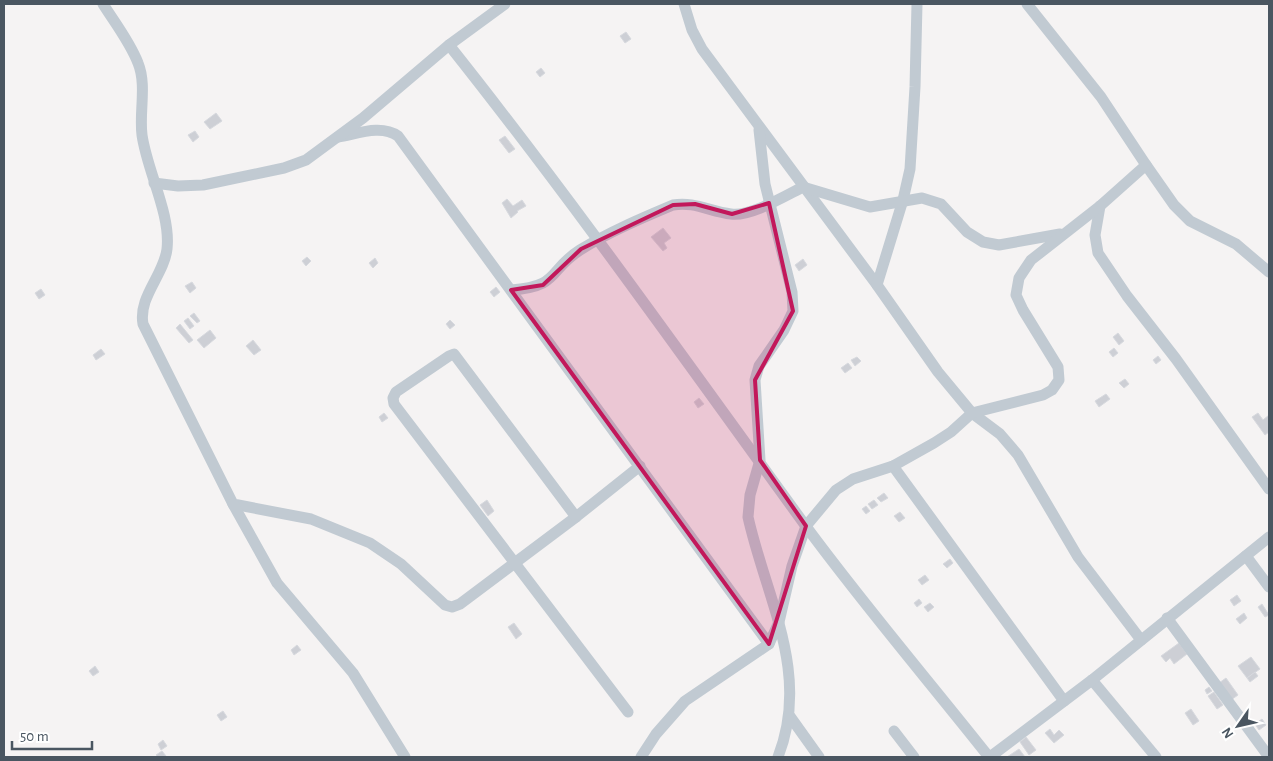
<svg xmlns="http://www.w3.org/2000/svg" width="1273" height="761" viewBox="0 0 1273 761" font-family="'Alegreya Sans',sans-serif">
  <rect width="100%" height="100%" fill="#f5f3f3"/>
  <g fill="#cdcfd5" stroke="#d7d9de">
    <polygon points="626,32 631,39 625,43 620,36"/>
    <polygon points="541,68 545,73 540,77 536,72"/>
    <polygon points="216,113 222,121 210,129 204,122"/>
    <polygon points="195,131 199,137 193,142 188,135"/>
    <polygon points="505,136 515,149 509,153 499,140"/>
    <polygon points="507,199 513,206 522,200 526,206 517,211 518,212 511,218 502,203"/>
    <polygon points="663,228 671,238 664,243 667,248 663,251 651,237"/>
    <polygon points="307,257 311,261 306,266 302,261"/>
    <polygon points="375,258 378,263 373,268 369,263"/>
    <polygon points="803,259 807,265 799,271 795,265"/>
    <polygon points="192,282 196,288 190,293 185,286"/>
    <polygon points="496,287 500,292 494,297 490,292"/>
    <polygon points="41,289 45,295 39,299 35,293"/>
    <polygon points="194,313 200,321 197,323 190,316"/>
    <polygon points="188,318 194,326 190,329 184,321"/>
    <polygon points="450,320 455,325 450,329 446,324"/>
    <polygon points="180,324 193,340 189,343 176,328"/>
    <polygon points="210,330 216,338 204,348 197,340"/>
    <polygon points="1118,333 1124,341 1119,345 1113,337"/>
    <polygon points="253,340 261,350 254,355 246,346"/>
    <polygon points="1114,348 1118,353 1113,357 1109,352"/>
    <polygon points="101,349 105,354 96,360 93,355"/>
    <polygon points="1158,356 1161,360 1156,364 1153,360"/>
    <polygon points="857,357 861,361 855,366 851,360"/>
    <polygon points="848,363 852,368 845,373 841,368"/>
    <polygon points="1125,379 1129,384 1124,388 1119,383"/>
    <polygon points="1106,394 1110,399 1099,407 1095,401"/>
    <polygon points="699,398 704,404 698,408 694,402"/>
    <polygon points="384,413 388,418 382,422 379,417"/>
    <polygon points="1258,413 1263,420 1269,415 1269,432 1265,435 1252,417"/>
    <polygon points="884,493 888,498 881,502 877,498"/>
    <polygon points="487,500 494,511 488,516 480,505"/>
    <polygon points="874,500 878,505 872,509 868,504"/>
    <polygon points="866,506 870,511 866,514 862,509"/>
    <polygon points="900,512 905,518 899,522 894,516"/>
    <polygon points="950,559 953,563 947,568 943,564"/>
    <polygon points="925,575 929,580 922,585 918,580"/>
    <polygon points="1237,595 1241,601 1234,606 1230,600"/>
    <polygon points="919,599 922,603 917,607 914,603"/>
    <polygon points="930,603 934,607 928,612 924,607"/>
    <polygon points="1262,604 1269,615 1265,617 1258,607"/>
    <polygon points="1244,613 1247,618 1240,624 1236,619"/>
    <polygon points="514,623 522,634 516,639 508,627"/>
    <polygon points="1179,643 1187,654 1174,664 1170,658 1166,662 1161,656"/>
    <polygon points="297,645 301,650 294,655 291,650"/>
    <polygon points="1251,657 1260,669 1247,678 1238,666"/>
    <polygon points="95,666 99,672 93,676 89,671"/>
    <polygon points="1255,672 1258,676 1250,682 1247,678"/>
    <polygon points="1226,678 1238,695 1231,700 1219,683"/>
    <polygon points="1209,687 1212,691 1207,694 1205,690"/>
    <polygon points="1214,692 1223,705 1217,709 1208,696"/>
    <polygon points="1191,709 1199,721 1193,725 1185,713"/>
    <polygon points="223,711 227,717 221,721 217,715"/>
    <polygon points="1262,719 1266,725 1259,730 1255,724"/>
    <polygon points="1050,729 1054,735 1059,730 1064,735 1054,743 1045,733"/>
    <polygon points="1026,737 1036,750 1029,755 1020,742"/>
    <polygon points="163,740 167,746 161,750 158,744"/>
    <polygon points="1019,749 1025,757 1007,757"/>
    <polygon points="162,751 166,756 158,757 156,755"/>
  </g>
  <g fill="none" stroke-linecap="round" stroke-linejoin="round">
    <g stroke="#c1cad2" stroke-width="11">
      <path d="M103,4C115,23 130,42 138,63C147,85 139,112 142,135C147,171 171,214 167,249C164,275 138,297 143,324L233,504L311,519L370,543L401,564L445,605L452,607L460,604L576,517"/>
      <polyline points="684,4 692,30 702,49 877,285 938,372 972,413 1000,434 1018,455 1078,557 1141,640"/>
      <path d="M449,45C573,201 688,364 805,525C863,604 928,680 989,757"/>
      <path d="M759,130L765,184L792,292L793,311L784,330L759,366L755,380L760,460L750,495L748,517C766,598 811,673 778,757"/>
      <path d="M338,137C357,134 381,124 398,136L769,644"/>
      <polyline points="1146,165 1174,205 1190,221 1236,244 1269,272"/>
      <polyline points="154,183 178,186 203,185 284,168 306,160 363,118 449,45 505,4"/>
      <polyline points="1100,206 1095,235 1098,253 1127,296 1176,359 1269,489"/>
      <polyline points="877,285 903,200 910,169 915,87 917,4"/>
      <path d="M511,290C560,287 548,270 580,250C609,232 642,218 673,205C694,201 711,212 731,214C750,217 785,196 803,187L870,207L922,198L941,204L967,232L983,242L999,245L1060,234"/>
      <polyline points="893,466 1064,701"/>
      <polyline points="233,504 277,583 353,673 405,757"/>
      <polyline points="1246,556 1269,587"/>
      <polyline points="1167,618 1269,757"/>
      <polyline points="1092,680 1156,757"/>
      <polyline points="628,712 394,404 393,398 396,392 449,356 454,354 576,517 640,466"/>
      <polyline points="789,715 819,757"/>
      <polyline points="894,731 914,757"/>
      <polyline points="641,757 656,734 685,701 769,644 779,622 792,566 806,526 836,490 853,479 893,466 934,443 951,432 972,413 1043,395 1052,390 1059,380 1058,367 1023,310 1016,295 1019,278 1031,260 1100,206 1146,165 1101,97 1027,4"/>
      <polyline points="990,757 1092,680 1269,537"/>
    </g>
  </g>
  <path fill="#c2185b" fill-opacity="0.2" stroke="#c2185b" stroke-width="4" stroke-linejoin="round" d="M769,203L793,311L755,380L760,460L806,526L769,644L511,290L543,285L581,249L673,205L695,204L732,214Z"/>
  <rect width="1273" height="761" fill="none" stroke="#4a5661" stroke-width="10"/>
  <g transform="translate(1238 726) rotate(236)" stroke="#ffffff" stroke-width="4" paint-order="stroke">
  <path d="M0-4L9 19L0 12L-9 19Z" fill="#4a5661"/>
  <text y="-8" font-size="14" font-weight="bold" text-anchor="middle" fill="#4a5661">N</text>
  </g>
  <path d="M12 741v8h80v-8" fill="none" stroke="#4a5661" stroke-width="2.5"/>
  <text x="20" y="741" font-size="15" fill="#4a5661" stroke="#ffffff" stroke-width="4" paint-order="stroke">50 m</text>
</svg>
